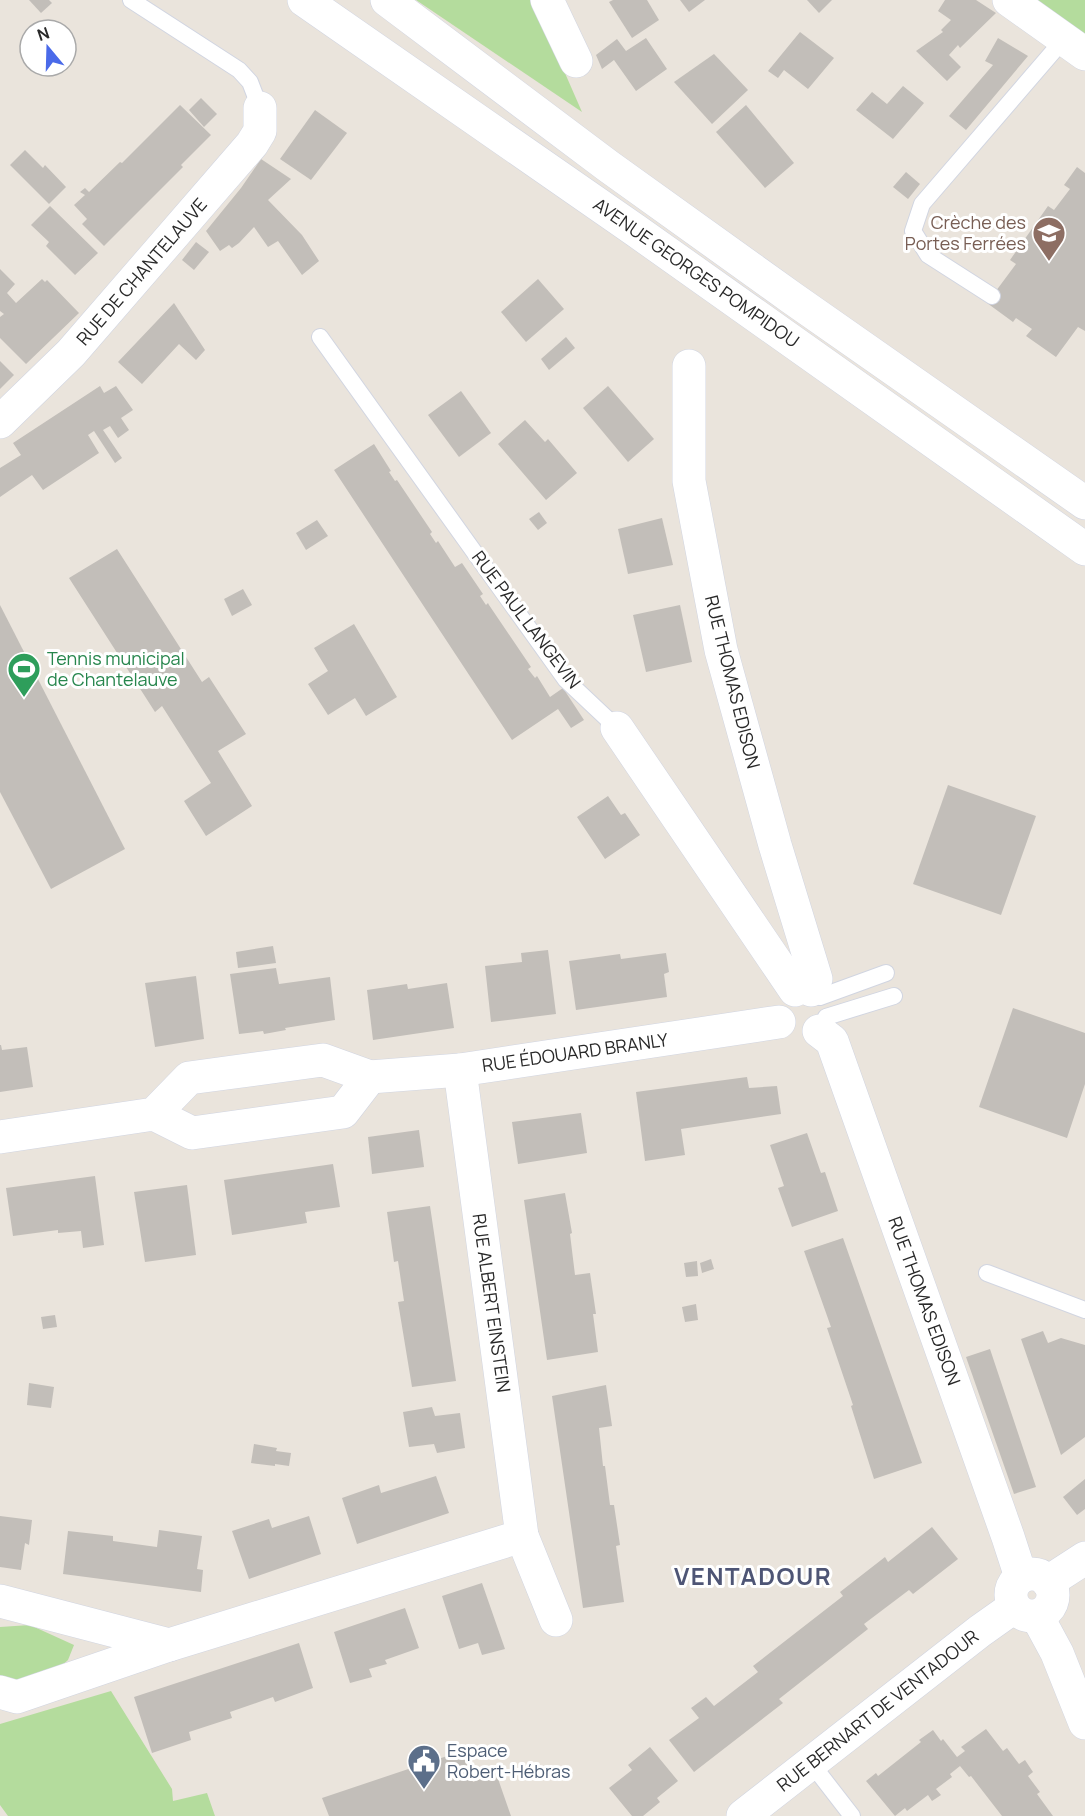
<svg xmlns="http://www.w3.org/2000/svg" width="1085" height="1816" viewBox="0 0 1085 1816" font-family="Manrope,sans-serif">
  <rect width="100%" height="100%" fill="#eae4dc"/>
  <g fill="#b4dc9d">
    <polygon points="416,0 533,0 582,112"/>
    <polygon points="1034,0 1085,0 1085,40"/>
    <polygon points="30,1625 74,1645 68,1660 51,1675 17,1684 0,1681 0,1627"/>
    <polygon points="111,1691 172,1789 173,1801 207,1793 215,1816 8,1816 0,1805 0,1724"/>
  </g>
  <g fill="#c2beb9">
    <polygon points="29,0 49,0 52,3 41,13"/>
    <polygon points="613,0 647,0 659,20 632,38 609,2"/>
    <polygon points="680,0 705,0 689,12"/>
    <polygon points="807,0 832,0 819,13"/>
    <polygon points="945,0 976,0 996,13 960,48 958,45 949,55 961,67 947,81 916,51 943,32 941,30 951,20 938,11"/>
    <polygon points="800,32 834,58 808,89 784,70 778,78 768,71"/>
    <polygon points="646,38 667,69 636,91 614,60 602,69 596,55 617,39 626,51"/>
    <polygon points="998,38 1028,56 966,130 949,116 993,65 985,61"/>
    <polygon points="714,54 748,90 712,124 674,82"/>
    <polygon points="903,86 924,103 893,139 856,110 872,92 887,104"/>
    <polygon points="201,98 217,114 204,127 189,110"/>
    <polygon points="180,105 211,135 181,165 183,167 104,246 82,224 87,219 74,205 85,195 80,192 85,188 89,192 120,162 122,163"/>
    <polygon points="746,105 794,163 765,188 716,132"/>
    <polygon points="315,110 347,133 311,180 280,159"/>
    <polygon points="25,150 43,168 45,165 66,187 49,204 10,165"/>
    <polygon points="261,159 291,179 268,200 302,235 319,261 302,275 278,241 268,247 254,227 239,243 232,248 229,245 220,251 206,231 241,188"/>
    <polygon points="1077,167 1085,173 1085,331 1078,327 1056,357 1026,336 1032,329 1016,318 1013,322 987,303 1016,264 1010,260 1048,206 1054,210 1070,189 1064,185"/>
    <polygon points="906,172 920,184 908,199 893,187"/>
    <polygon points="50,206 98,253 75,275 46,246 49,242 31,225"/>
    <polygon points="196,242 209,252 194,270 182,260"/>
    <polygon points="0,269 15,284 7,293 16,303 42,279 45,282 47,280 79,313 26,364 0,338 0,317 4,314 0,311"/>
    <polygon points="538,279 564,309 526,342 501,312"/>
    <polygon points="174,303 205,350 196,360 179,344 142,384 118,362"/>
    <polygon points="566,337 575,348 549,370 541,359"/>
    <polygon points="0,361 14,375 0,389"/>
    <polygon points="100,386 104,393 116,386 133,410 121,418 129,430 118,438 110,426 103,430 122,458 115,463 94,431 88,435 99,453 43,490 32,475 0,497 0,468 21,455 13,443"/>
    <polygon points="608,386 654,439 628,462 583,408"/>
    <polygon points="461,391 491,433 459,457 428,415"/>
    <polygon points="525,420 545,442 548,439 577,473 546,500 498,444"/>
    <polygon points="374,444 391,471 389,472 395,481 397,480 432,532 430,534 436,543 438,541 455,567 462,563 483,594 480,596 486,605 488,603 489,605 531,667 528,669 535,678 537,676 550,697 563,688 584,720 571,728 558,709 512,740 334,470"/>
    <polygon points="539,512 547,523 538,530 529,519"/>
    <polygon points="662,518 673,565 628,574 618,529"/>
    <polygon points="317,520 328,536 306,550 296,533"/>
    <polygon points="117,549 202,682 209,677 246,734 218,751 252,806 206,836 184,801 211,783 162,706 155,712 69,578"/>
    <polygon points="243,589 252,605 232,616 224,599"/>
    <polygon points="0,605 125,849 51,889 0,792"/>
    <polygon points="680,605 692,662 646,672 633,615"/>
    <polygon points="354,624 397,697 366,716 355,698 328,715 308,684 328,671 314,648"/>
    <polygon points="948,785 1036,816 1001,915 913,884"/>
    <polygon points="608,796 621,815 625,813 640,835 605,859 577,817"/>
    <polygon points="273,946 276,963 238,968 236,952"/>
    <polygon points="548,950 556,1014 491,1022 485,966 522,962 521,953"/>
    <polygon points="666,953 669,972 664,974 667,997 576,1010 569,961 620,954 621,959"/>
    <polygon points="276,968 279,984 330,977 335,1020 285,1028 286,1030 264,1034 263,1031 239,1034 230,974"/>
    <polygon points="196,976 204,1039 155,1047 145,983"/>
    <polygon points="447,983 454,1028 373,1040 367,990 407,984 408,989"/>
    <polygon points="1013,1008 1085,1033 1085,1084 1067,1138 979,1107"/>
    <polygon points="0,1045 1,1045 2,1050 27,1047 33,1087 0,1092"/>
    <polygon points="747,1077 749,1088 777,1086 781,1114 681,1129 685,1155 645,1161 636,1092"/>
    <polygon points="581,1113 587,1153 518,1164 512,1122"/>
    <polygon points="419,1130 424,1167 372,1174 368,1137"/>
    <polygon points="807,1133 821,1173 825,1172 838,1211 792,1227 778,1188 784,1186 770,1145"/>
    <polygon points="333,1164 340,1207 305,1212 307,1223 232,1235 224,1180"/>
    <polygon points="95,1176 104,1245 83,1248 81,1231 58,1233 58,1230 13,1236 6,1188"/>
    <polygon points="187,1185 196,1255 145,1262 134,1192"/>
    <polygon points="565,1193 572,1233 570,1234 575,1275 590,1273 596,1314 593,1314 598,1352 547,1360 524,1200"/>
    <polygon points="430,1206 456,1381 412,1387 398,1302 404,1301 398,1261 394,1262 387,1212"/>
    <polygon points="843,1238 922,1463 874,1479 851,1406 853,1405 827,1328 831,1327 804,1251"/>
    <polygon points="711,1259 714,1269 702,1273 700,1263"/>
    <polygon points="697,1261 698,1276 686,1277 684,1263"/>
    <polygon points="696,1304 698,1320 685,1322 682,1307"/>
    <polygon points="55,1315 57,1327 43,1329 41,1317"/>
    <polygon points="1043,1331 1048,1343 1061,1338 1085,1345 1085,1437 1061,1455 1021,1339"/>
    <polygon points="990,1349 1036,1487 1014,1494 966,1357"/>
    <polygon points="29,1383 54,1387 51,1408 27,1405"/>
    <polygon points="606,1385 612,1426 599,1428 603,1466 605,1466 610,1505 614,1505 620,1545 616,1546 624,1602 583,1608 552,1396"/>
    <polygon points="432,1407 435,1416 460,1413 465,1448 437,1453 434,1444 409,1447 403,1412"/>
    <polygon points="254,1444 277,1448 276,1451 291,1453 289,1466 275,1464 275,1466 251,1463"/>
    <polygon points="436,1476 449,1513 357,1544 342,1498 379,1485 381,1493"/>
    <polygon points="1085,1479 1085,1509 1077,1515 1063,1497"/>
    <polygon points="0,1516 32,1520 29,1545 25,1543 21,1570 0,1567"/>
    <polygon points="309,1516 321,1554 249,1579 232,1531 269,1519 272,1528"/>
    <polygon points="932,1527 958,1559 913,1594 909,1590 864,1624 868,1629 779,1699 783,1703 694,1772 669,1740 699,1718 691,1708 706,1697 714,1706 758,1672 753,1666 843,1596 840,1592 885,1557 888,1562"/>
    <polygon points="159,1530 202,1536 197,1569 203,1570 201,1592 63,1574 68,1531 113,1536 113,1541 157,1547"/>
    <polygon points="482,1583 505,1649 482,1655 478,1643 459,1649 442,1596"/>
    <polygon points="405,1608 419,1648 385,1660 387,1664 369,1669 372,1677 350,1683 334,1632"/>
    <polygon points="299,1643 313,1688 275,1702 273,1697 230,1712 232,1718 189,1732 191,1740 152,1753 134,1697"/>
    <polygon points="986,1729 1003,1751 1007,1748 1019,1764 1025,1760 1033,1772 1028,1776 1040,1792 1037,1794 1053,1816 1002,1816 971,1776 969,1777 960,1766 950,1774 952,1777 936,1789 941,1795 932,1801 928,1795 907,1811 905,1808 895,1816 866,1781 876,1773 878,1776 921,1742 919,1740 933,1730 941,1741 943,1739 957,1757 965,1751 961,1747"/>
    <polygon points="650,1747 678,1781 657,1798 660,1802 643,1816 632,1816 609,1788 632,1770 628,1765"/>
    <polygon points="462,1751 473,1782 496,1773 511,1816 329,1816 322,1798"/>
  </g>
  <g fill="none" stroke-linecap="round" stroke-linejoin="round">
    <defs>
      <g id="service">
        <polyline points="131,0 239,70 250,82 260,108"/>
        <polyline points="992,296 928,255 913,231 922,204 1064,39"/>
        <polyline points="320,337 566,680 617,728"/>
        <polyline points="820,997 886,973"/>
        <polyline points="826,1017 894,996"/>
        <polyline points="987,1273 1085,1310"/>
        <polyline points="811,1763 852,1816"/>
      </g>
      <g id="minor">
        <polyline points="547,0 576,61"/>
        <polyline points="1009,0 1085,54"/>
        <polyline points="689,366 689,481 721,650 775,845 816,979 811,990"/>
        <polyline points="0,422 71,353 252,144 260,131 260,108"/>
        <polyline points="617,728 795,990"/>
        <polyline points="819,1031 832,1041 1008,1537 1021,1577"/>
        <polyline points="370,1077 460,1070 779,1022"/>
        <polyline points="0,1137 154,1114 192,1133 343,1112 370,1077 323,1060 189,1078 154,1114"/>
        <polyline points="522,1536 556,1620"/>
        <polyline points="0,1601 169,1645"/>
        <polyline points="1037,1616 1057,1653 1085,1723"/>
        <polyline points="0,1692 17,1697 169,1645 522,1536 460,1070"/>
        <polyline points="743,1816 980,1631 1014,1607"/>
      </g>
      <g id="tertiary">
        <circle cx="1032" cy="1595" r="21"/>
        <polyline points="1048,1582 1085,1558"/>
      </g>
      <g id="secondary">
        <polyline points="304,0 635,230 1085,549"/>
        <polyline points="387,0 608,166 792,298 1085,503"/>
      </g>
    </defs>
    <use href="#service" stroke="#d1d5e1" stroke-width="18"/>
    <use href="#minor" stroke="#d1d5e1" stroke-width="34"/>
    <use href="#tertiary" stroke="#d1d5e1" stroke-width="34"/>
    <use href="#secondary" stroke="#d1d5e1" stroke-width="34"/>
    <use href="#service" stroke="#fff" stroke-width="16"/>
    <use href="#minor" stroke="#fff" stroke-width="33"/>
    <use href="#tertiary" stroke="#fff" stroke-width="33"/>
    <use href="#secondary" stroke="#fff" stroke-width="33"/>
  </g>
  <defs>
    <symbol id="school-pin" viewBox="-11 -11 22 30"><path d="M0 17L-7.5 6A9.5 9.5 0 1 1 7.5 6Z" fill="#8d6e63" stroke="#fff"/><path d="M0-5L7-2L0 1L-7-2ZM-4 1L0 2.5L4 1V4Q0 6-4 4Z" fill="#fff"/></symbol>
    <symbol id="stadium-pin" viewBox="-11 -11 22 30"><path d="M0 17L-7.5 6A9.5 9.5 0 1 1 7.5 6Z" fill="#2e9e5b" stroke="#fff"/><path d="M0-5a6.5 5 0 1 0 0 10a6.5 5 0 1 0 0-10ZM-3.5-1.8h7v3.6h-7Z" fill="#fff"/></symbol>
    <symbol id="civic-pin" viewBox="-11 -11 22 30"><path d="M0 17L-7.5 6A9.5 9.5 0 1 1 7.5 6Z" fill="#5c6f8a" stroke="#fff"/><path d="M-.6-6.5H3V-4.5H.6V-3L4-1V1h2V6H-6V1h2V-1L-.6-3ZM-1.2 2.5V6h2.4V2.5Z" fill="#fff"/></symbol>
  </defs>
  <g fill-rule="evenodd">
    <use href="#school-pin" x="1030" y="214" width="38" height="52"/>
    <use href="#stadium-pin" x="5" y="650" width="38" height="52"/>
    <use href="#civic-pin" x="405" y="1742" width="38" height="52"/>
  </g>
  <g text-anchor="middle" stroke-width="6" stroke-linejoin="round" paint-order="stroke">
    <g font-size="18" fill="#785e54" stroke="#fff" text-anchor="end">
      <text x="1026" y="229">Crèche des<tspan x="1026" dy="21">Portes Ferrées</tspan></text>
    </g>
    <g font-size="18" fill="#292929" stroke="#fff">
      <text transform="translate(142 272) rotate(-49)" y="6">RUE DE CHANTELAUVE</text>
      <text transform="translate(696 273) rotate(35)" y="6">AVENUE GEORGES POMPIDOU</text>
      <text transform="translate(526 620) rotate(53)" y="6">RUE PAUL LANGEVIN</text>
      <text transform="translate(732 682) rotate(76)" y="6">RUE THOMAS EDISON</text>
      <text transform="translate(575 1053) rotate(-8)" y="6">RUE ÉDOUARD BRANLY</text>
      <text transform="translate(924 1301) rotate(70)" y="6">RUE THOMAS EDISON</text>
      <text transform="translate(491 1303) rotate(82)" y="6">RUE ALBERT EINSTEIN</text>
      <text transform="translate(878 1711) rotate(-38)" y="6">RUE BERNART DE VENTADOUR</text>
    </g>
    <g font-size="18" fill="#27864d" stroke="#fff" text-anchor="start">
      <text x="47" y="665">Tennis municipal<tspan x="47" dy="21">de Chantelauve</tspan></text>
    </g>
    <g font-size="18" fill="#4e5e75" stroke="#fff" text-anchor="start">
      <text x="447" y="1757">Espace<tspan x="447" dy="21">Robert-Hébras</tspan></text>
    </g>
    <g font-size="24" font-weight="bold" letter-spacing="1.5" fill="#4e5575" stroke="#fff">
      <text x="753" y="1585">VENTADOUR</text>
    </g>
  </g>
  <g transform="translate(48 48) rotate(341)"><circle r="28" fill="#ffffff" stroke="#a9a9a9" stroke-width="1.5"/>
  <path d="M0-4.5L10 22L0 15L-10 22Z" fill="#4a6ae9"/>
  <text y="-9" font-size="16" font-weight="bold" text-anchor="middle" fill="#292929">N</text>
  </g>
</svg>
